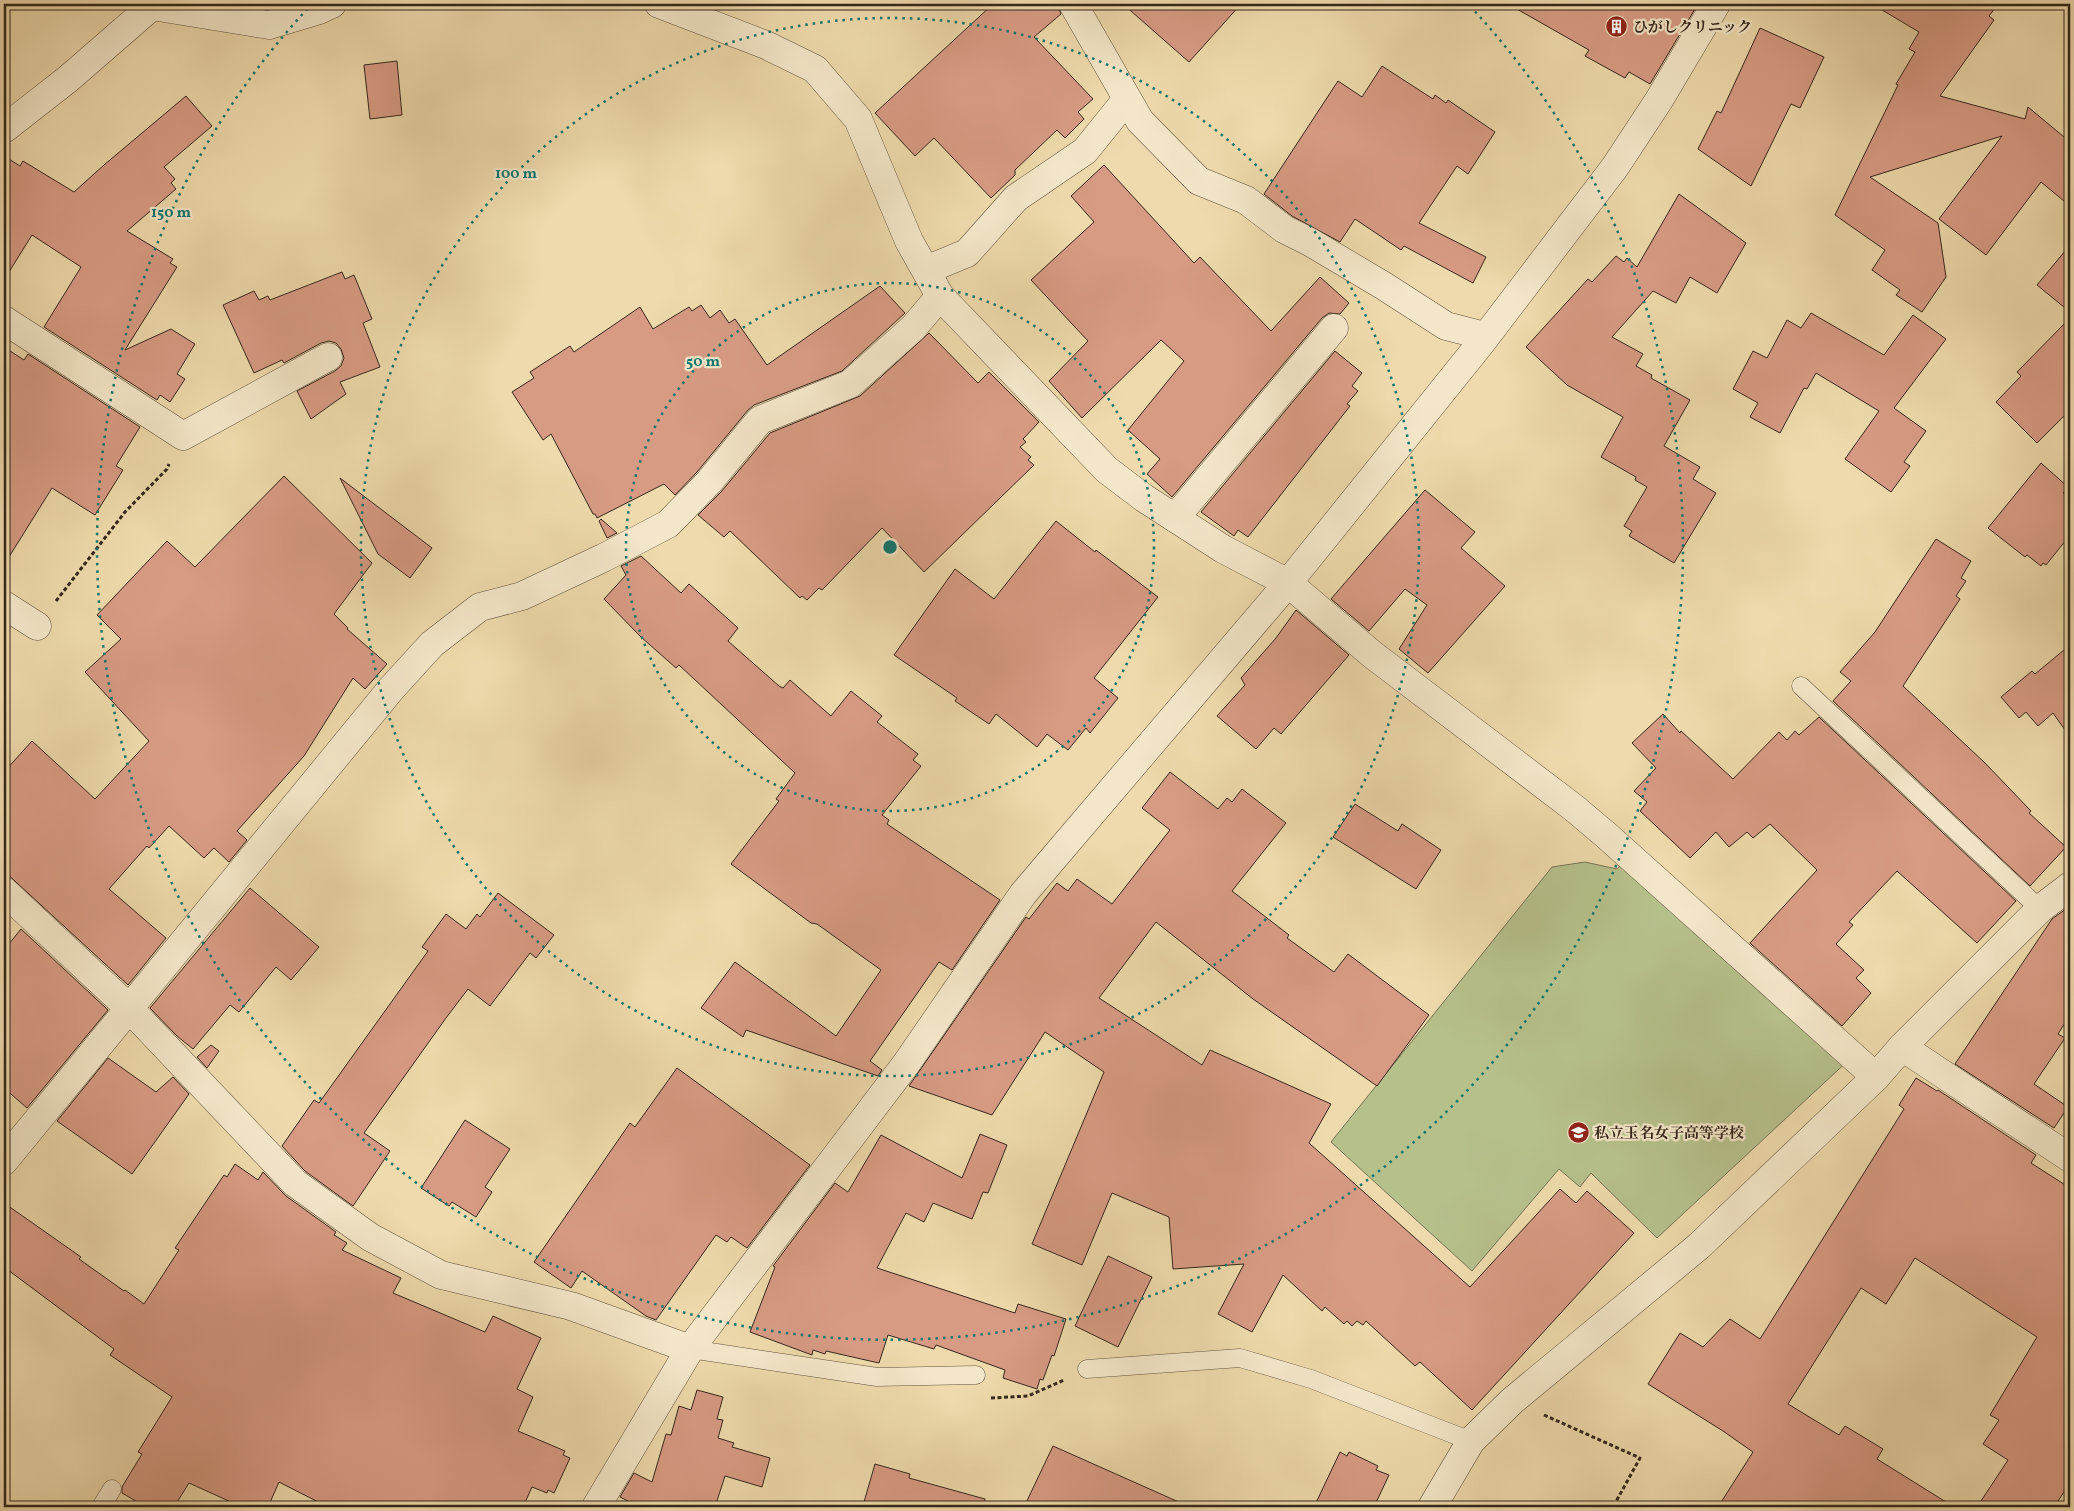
<svg xmlns="http://www.w3.org/2000/svg" width="2074" height="1511" viewBox="0 0 2074 1511" font-family="Vollkorn,'Noto Serif JP',serif">
  <rect width="100%" height="100%" fill="#eedaac"/>
  <filter id="stains"><feTurbulence type="fractalNoise" baseFrequency=".004" numOctaves="4"/><feColorMatrix values="0 0 0 0 .2 0 0 0 0 .09 0 0 0 0 .02 0 0 0 .5 -.17"/></filter>
  <radialGradient id="worn" r=".72"><stop offset=".6" stop-color="#630" stop-opacity="0"/><stop offset="1" stop-color="#630" stop-opacity=".3"/></radialGradient>
  <polygon fill="#b6c08b" stroke="#767453" points="1630,855 1852,1057 1657,1238 1591,1173 1580,1187 1559,1169 1472,1271 1331,1142 1552,867 1585,862 1617,869"/>
  <g fill="#d79b84" stroke="#35271b">
    <polygon points="993,4 1057,4 1061,14 1034,37 1093,99 1078,112 1084,119 1065,138 1057,130 1015,170 1015,175 991,198 934,138 915,156 875,113"/>
    <polygon points="1123,4 1241,4 1189,62"/>
    <polygon points="1508,4 1698,4 1650,84 1629,72 1625,78 1585,56 1589,50"/>
    <polygon points="1872,4 1998,4 1989,16 1994,20 1940,96 2025,119 2028,107 2070,142 2070,206 2041,182 1986,255 1939,219 2002,136 1870,177 1938,223 1946,277 1922,312 1896,295 1900,290 1872,270 1885,250 1835,215 1898,85 1896,84 1915,52 1909,49 1919,32"/>
    <polygon points="1760,28 1824,57 1800,108 1791,104 1751,186 1698,149 1717,111 1721,113"/>
    <polygon points="397,61 402,115 370,119 364,65"/>
    <polygon points="1382,66 1433,99 1435,95 1446,103 1448,100 1495,132 1468,174 1457,166 1419,223 1486,257 1473,283 1404,246 1401,250 1355,219 1340,242 1292,216 1264,194 1338,81 1362,97"/>
    <polygon points="186,96 212,126 164,167 175,179 171,183 176,189 127,231 173,259 170,263 177,267 125,350 171,329 195,344 177,374 185,379 170,402 160,395 157,400 44,327 81,267 32,235 4,280 4,156 20,166 23,161 74,192 104,165"/>
    <polygon points="1104,165 1194,263 1200,257 1271,331 1320,277 1349,303 1340,314 1329,313 1322,318 1172,497 1147,474 1160,459 1128,430 1184,361 1161,340 1082,418 1049,381 1088,341 1031,280 1094,222 1071,196"/>
    <polygon points="1679,194 1746,243 1717,293 1690,277 1676,303 1653,291 1612,337 1643,354 1636,366 1652,375 1651,378 1690,400 1664,446 1700,467 1693,479 1716,493 1674,563 1629,536 1632,531 1624,526 1647,487 1635,480 1636,477 1601,457 1623,417 1567,385 1526,347 1588,279 1592,282 1616,256 1624,262 1627,258 1637,267"/>
    <polygon points="2070,245 2070,312 2037,285"/>
    <polygon points="342,272 345,279 354,275 372,319 363,323 380,367 340,382 346,394 311,419 297,391 335,371 341,366 344,358 341,349 336,343 329,341 321,343 284,363 282,360 254,373 223,305 254,291 259,300 268,296 270,300"/>
    <polygon points="880,286 905,313 842,371 754,405 748,410 697,472 675,495 664,484 597,518 595,514 593,514 551,434 543,440 512,392 534,378 530,372 570,346 574,352 640,307 653,329 689,307 692,311 701,305 710,318 720,310 729,323 735,319 767,365"/>
    <polygon points="1811,313 1884,355 1913,315 1946,339 1894,408 1926,431 1904,462 1910,466 1891,492 1845,459 1879,411 1816,373 1807,389 1804,388 1780,433 1750,417 1758,403 1733,389 1753,351 1767,358 1787,320 1801,328"/>
    <polygon points="2070,318 2070,410 2037,443 1996,402 2021,376 2017,372"/>
    <polygon points="929,333 978,383 989,372 1039,422 1023,439 1026,442 1020,447 1031,457 1028,460 1034,465 924,572 882,528 822,590 819,588 807,600 802,596 800,598 730,531 724,537 698,515 721,492 770,433 860,396"/>
    <polygon points="4,347 24,360 28,354 140,427 116,466 123,470 95,515 52,488 4,565"/>
    <polygon points="1335,351 1362,373 1352,386 1358,391 1347,404 1350,406 1248,537 1238,530 1234,536 1201,512"/>
    <polygon points="2041,463 2068,487 2063,493 2070,499 2070,535 2046,565 2043,563 2041,566 2027,555 2025,557 1988,528"/>
    <polygon points="284,476 372,563 334,614 348,628 347,629 387,664 365,689 353,678 304,756 237,831 247,840 229,862 214,848 204,858 169,826 149,848 147,846 109,889 166,938 128,985 4,871 4,772 32,741 95,799 149,741 85,672 121,639 97,615 167,541 195,567"/>
    <polygon points="340,478 432,548 410,578 378,554"/>
    <polygon points="1425,490 1475,532 1461,548 1505,586 1428,673 1399,649 1427,605 1405,589 1369,631 1331,599"/>
    <polygon points="601,519 617,533 607,538 599,521"/>
    <polygon points="1056,521 1095,552 1096,550 1158,597 1094,678 1118,698 1090,733 1086,728 1068,750 1047,734 1037,747 996,714 989,724 955,701 957,698 894,655 955,569 994,599"/>
    <polygon points="1936,539 1971,561 1961,578 1966,581 1956,596 1960,599 1903,686 1985,763 2031,811 2029,813 2066,847 2030,886 1833,701 1851,681 1840,672 1875,632"/>
    <polygon points="641,556 681,593 689,584 738,628 728,641 779,686 783,688 790,680 831,716 851,691 882,716 877,722 918,754 913,760 921,766 882,815 889,820 887,824 1000,900 952,970 939,962 870,1061 882,1070 878,1076 746,1030 743,1037 701,1008 735,962 836,1036 881,970 817,924 811,923 731,864 779,801 776,799 795,773 679,665 676,668 641,637 604,599 626,575 621,566"/>
    <polygon points="1296,610 1349,655 1281,734 1274,728 1256,749 1217,716 1245,685 1241,678 1276,638"/>
    <polygon points="2070,645 2070,737 2053,713 2038,726 2026,712 2019,718 2001,697 2032,671 2035,674"/>
    <polygon points="1663,714 1680,733 1681,731 1733,779 1779,732 1787,740 1795,731 1799,735 1819,717 2016,901 1977,943 1897,871 1849,922 1853,925 1836,944 1864,970 1856,978 1871,993 1842,1026 1750,943 1817,870 1770,824 1753,838 1747,832 1729,847 1716,832 1690,858 1640,811 1647,802 1634,791 1656,768 1632,743"/>
    <polygon points="1170,772 1218,809 1227,798 1232,802 1242,789 1286,823 1232,891 1289,935 1287,938 1334,972 1348,954 1429,1015 1377,1086 1253,999 1156,922 1099,998 1202,1065 1210,1050 1331,1104 1309,1143 1470,1287 1560,1189 1576,1203 1587,1191 1634,1233 1472,1410 1420,1362 1415,1366 1366,1321 1363,1325 1357,1321 1352,1326 1347,1321 1344,1324 1325,1307 1322,1311 1283,1275 1252,1332 1218,1314 1244,1264 1173,1269 1169,1217 1112,1193 1082,1265 1032,1244 1104,1072 1045,1032 992,1115 909,1086 1026,917 1029,919 1057,883 1068,891 1077,879 1112,904 1170,830 1142,808"/>
    <polygon points="1355,804 1398,831 1402,824 1441,850 1416,889 1333,837"/>
    <polygon points="250,888 319,947 291,980 276,967 239,1012 230,1005 193,1049 177,1036 150,1008"/>
    <polygon points="498,893 554,935 536,958 530,953 490,1006 468,989 446,1018 364,1133 390,1151 353,1206 305,1171 282,1146 314,1100 319,1103 428,951 422,947 446,914 466,929 477,914 480,917"/>
    <polygon points="2070,906 2070,1015 2058,1034 2065,1038 2034,1084 2068,1107 2054,1128 1955,1064 2052,919"/>
    <polygon points="21,929 108,1010 27,1108 4,1088 4,950"/>
    <polygon points="211,1045 219,1051 207,1068 197,1057"/>
    <polygon points="108,1058 156,1092 173,1077 189,1094 132,1174 57,1121"/>
    <polygon points="677,1068 810,1165 747,1248 731,1237 727,1242 716,1235 656,1320 646,1316 582,1271 571,1288 534,1262 630,1123 635,1127"/>
    <polygon points="1916,1078 1937,1091 1938,1090 2036,1155 2031,1163 2070,1188 2070,1483 2054,1507 1977,1507 2008,1460 1983,1444 1999,1420 1990,1415 2037,1337 1915,1258 1886,1304 1861,1288 1788,1404 1839,1435 1845,1426 1883,1449 1877,1459 1954,1507 1718,1507 1753,1452 1723,1431 1648,1384 1680,1333 1703,1347 1730,1319 1760,1339 1904,1109 1899,1105"/>
    <polygon points="465,1120 510,1149 485,1187 492,1192 476,1217 452,1202 449,1206 421,1188"/>
    <polygon points="980,1134 1007,1145 988,1193 983,1192 972,1219 933,1203 924,1222 906,1213 877,1268 1015,1313 1018,1304 1066,1319 1054,1356 1052,1355 1043,1380 1040,1379 1037,1389 1003,1378 1005,1370 936,1345 934,1349 888,1335 879,1363 826,1351 825,1354 813,1350 812,1355 750,1332 775,1267 773,1266 835,1183 848,1192 881,1135 962,1178"/>
    <polygon points="235,1164 258,1180 263,1172 286,1196 336,1232 334,1235 347,1243 342,1250 401,1278 393,1293 485,1332 493,1316 541,1338 517,1389 533,1397 518,1431 565,1451 563,1455 570,1458 554,1493 548,1490 547,1493 532,1487 523,1507 328,1507 279,1482 268,1507 242,1507 189,1483 174,1507 146,1507 122,1493 122,1487 142,1454 138,1452 172,1397 110,1355 114,1349 4,1267 4,1203 81,1257 79,1259 124,1291 125,1290 144,1304 179,1250 175,1248 224,1175 227,1177"/>
    <polygon points="1108,1256 1152,1277 1118,1347 1075,1326"/>
    <polygon points="697,1390 723,1397 717,1419 723,1420 718,1438 734,1443 732,1447 770,1458 762,1487 725,1476 715,1507 640,1507 620,1497 634,1473 652,1482 666,1434 671,1435 679,1406 691,1410"/>
    <polygon points="1053,1446 1190,1507 1024,1507"/>
    <polygon points="1340,1452 1347,1456 1349,1452 1378,1466 1376,1470 1389,1475 1374,1507 1314,1507"/>
    <polygon points="875,1464 910,1474 909,1478 985,1499 984,1507 882,1507 864,1502"/>
  </g>
  <g fill="none" stroke-linecap="round" stroke-linejoin="round">
    <defs>
      <g id="lane">
        <polyline points="1801,686 2040,909"/>
        <polyline points="690,1349 877,1377 976,1375"/>
        <polyline points="1087,1369 1240,1358 1311,1379 1471,1441"/>
        <polyline points="101,1507 112,1489"/>
      </g>
      <g id="street">
        <polyline points="659,4 766,45 815,69 858,119 909,241 940,296 1107,470 1144,498 1223,549 1288,583 1373,655 1574,808 1606,835 1876,1077"/>
        <polyline points="1073,4 1140,121 1199,181 1246,200 1284,229 1310,242 1384,286 1446,326 1485,336"/>
        <polyline points="152,6 269,25 319,10 332,4"/>
        <polyline points="4,129 68,79 152,6"/>
        <polyline points="926,270 967,253 1016,198 1085,151 1127,99"/>
        <polyline points="4,320 183,436 328,357"/>
        <polyline points="1175,518 1334,328"/>
        <polyline points="4,605 37,626"/>
        <polyline points="4,891 129,1008 295,1183 370,1237 441,1275 571,1306 690,1349"/>
        <polyline points="1902,1047 2070,1158"/>
        <polyline points="4,1161 391,689 432,644 480,607 522,596 603,558 668,524 709,482 760,420 850,384 913,328 940,296"/>
        <polyline points="596,1507 690,1349 906,1064 1023,894 1288,583 1481,343 1615,167 1659,100 1716,4"/>
        <polyline points="1432,1507 1471,1441 1512,1401 1699,1246 1876,1077 1902,1047 2040,909 2070,886"/>
      </g>
    </defs>
    <use href="#lane" stroke="#63543f" stroke-width="19"/>
    <use href="#street" stroke="#63543f" stroke-width="29"/>
    <g stroke="#35271b" stroke-width="3" stroke-dasharray="4 2.5" stroke-linecap="butt">
      <polyline points="56,601 125,512 167,469 169,464"/>
      <polyline points="991,1398 1028,1396 1064,1380"/>
      <polyline points="1544,1415 1640,1458 1613,1507"/>
    </g>
    <use href="#lane" stroke="#f4e7c9" stroke-width="18"/>
    <use href="#street" stroke="#f4e7c9" stroke-width="28"/>
  </g>
  <g fill="none" stroke="#0f766e" stroke-width="2.5" stroke-dasharray="2.5 5">
    <circle cx="890" cy="547" r="264"/>
    <circle cx="890" cy="547" r="529"/>
    <path d="M1470 6A793 793 0 1 1 310 6"/>
  </g>
  <defs>
    <symbol id="building-disc" viewBox="-11 -11 22 22"><circle r="9.5" fill="#8f2418" stroke="#f4e7c9"/><path d="M-4-6H4V6H1V3H-1V6H-4ZM-2.5-4.3h1.7v1.8h-1.7ZM.8-4.3h1.7v1.8H.8ZM-2.5-1h1.7V.8h-1.7ZM.8-1h1.7V.8H.8Z" fill="#fff"/></symbol>
    <symbol id="school-disc" viewBox="-11 -11 22 22"><circle r="9.5" fill="#8f2418" stroke="#f4e7c9"/><path d="M0-5L7-2L0 1L-7-2ZM-4 1L0 2.5L4 1V4Q0 6-4 4Z" fill="#fff"/></symbol>
  </defs>
  <g fill-rule="evenodd">
    <use href="#building-disc" x="1604" y="14" width="25" height="25"/>
    <use href="#school-disc" x="1566" y="1120" width="25" height="25"/>
  </g>
  <g text-anchor="middle" stroke-width="4.5" stroke-linejoin="round" paint-order="stroke">
    <g font-size="15" font-weight="bold" fill="#35271b" stroke="#f4e7c9" text-anchor="start">
      <text x="1633" y="32">ひがしクリニック</text>
      <text x="1594" y="1138">私立玉名女子高等学校</text>
    </g>
  </g>
  <circle cx="890" cy="547" r="8" fill="#0f766e" stroke="#f4e7c9" stroke-width="2.5"/>
  <g font-size="15" text-anchor="middle" font-weight="bold" fill="#0f766e" stroke="#f4e7c9" stroke-width="4.5" stroke-linejoin="round" paint-order="stroke">
    <text x="516" y="178">100 m</text>
    <text x="171" y="217">150 m</text>
    <text x="703" y="366">50 m</text>
  </g>
  <rect width="2074" height="1511" fill="none" stroke="#eedaac" stroke-width="20"/>
  <rect x="5" y="5" width="2064" height="1501" fill="none" stroke="#35271b" stroke-width="2.5"/>
  <rect x="10" y="10" width="2054" height="1491" fill="none" stroke="#35271b"/>
  <rect width="100%" height="100%" filter="url(#stains)"/>
  <rect width="100%" height="100%" fill="url(#worn)"/>
</svg>
